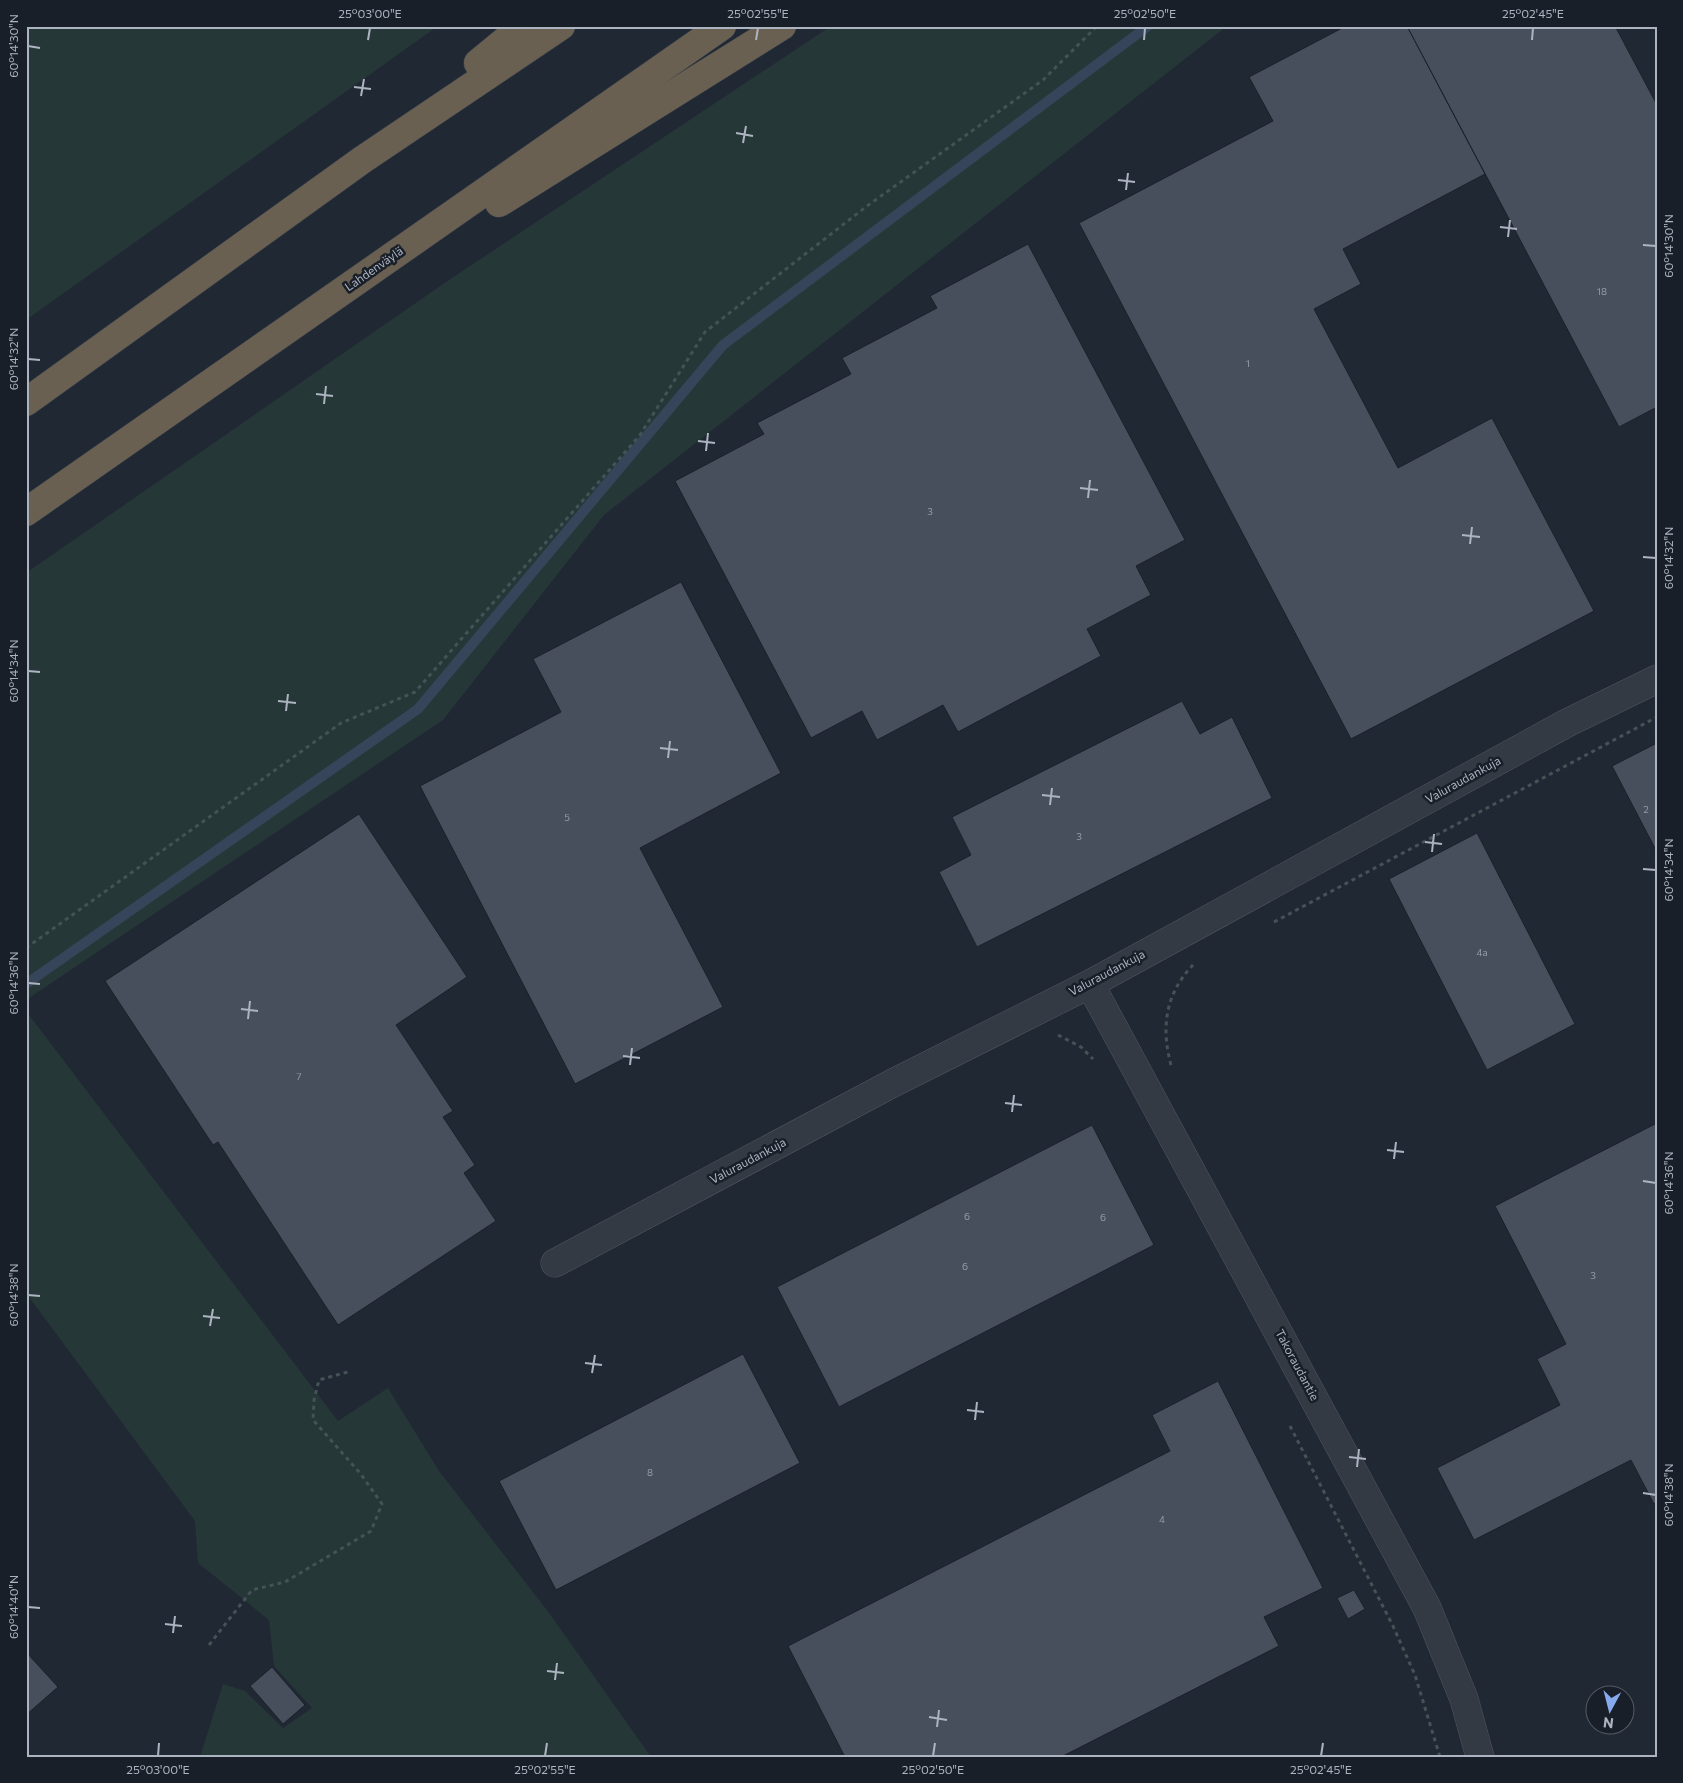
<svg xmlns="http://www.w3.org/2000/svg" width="1683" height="1783" viewBox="0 0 1683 1783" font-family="Commissioner,sans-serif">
  <rect width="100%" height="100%" fill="#202833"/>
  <g fill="#263738">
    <polygon points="26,26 438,26 26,320"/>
    <polygon points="831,26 1227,26 604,515 443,720 26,1000 26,573 446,282"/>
    <polygon points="26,1011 338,1421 388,1388 439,1471 550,1614 651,1757 200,1757 223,1684 245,1691 283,1728 312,1708 274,1666 269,1620 198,1563 195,1521 26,1293"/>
  </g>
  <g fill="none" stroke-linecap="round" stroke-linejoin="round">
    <polyline stroke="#37455b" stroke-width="10" points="26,984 418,709 723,345 1148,26"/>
  </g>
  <g fill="#474f5c" stroke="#1b212a">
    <polygon points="1346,26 1407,26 1485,174 1343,249 1361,284 1314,309 1398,468 1492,418 1594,611 1351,739 1079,223 1273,121 1249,77"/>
    <polygon points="1407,26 1615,26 1657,105 1657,407 1619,427"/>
    <polygon points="1028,244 1185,540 1136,566 1151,595 1087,629 1101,656 958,732 943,705 877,740 862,711 811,738 675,481 764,434 757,423 851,374 842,358 937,308 930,296"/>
    <polygon points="681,582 781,773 640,848 723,1007 575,1084 420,786 561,712 533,659"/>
    <polygon points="1182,701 1200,734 1232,717 1272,798 977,947 939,872 971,855 952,817"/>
    <polygon points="1657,743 1657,852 1612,766"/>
    <polygon points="359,814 467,977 396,1025 453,1111 443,1117 475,1165 464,1173 496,1221 338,1325 218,1142 213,1145 105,981"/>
    <polygon points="1477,833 1575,1024 1487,1070 1389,879"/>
    <polygon points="1657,1123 1657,1502 1654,1504 1631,1460 1474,1540 1437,1468 1560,1405 1537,1359 1566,1344 1495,1206"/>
    <polygon points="1092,1125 1154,1245 839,1407 777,1287"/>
    <polygon points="743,1354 800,1463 556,1590 499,1481"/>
    <polygon points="1218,1381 1323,1588 1264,1617 1279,1646 1061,1757 845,1757 788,1646 1170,1451 1152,1415"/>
    <polygon points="1354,1590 1365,1609 1348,1619 1337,1598"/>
    <polygon points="26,1652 58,1687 26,1715"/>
    <polygon points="272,1667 305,1705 283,1724 250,1686"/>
  </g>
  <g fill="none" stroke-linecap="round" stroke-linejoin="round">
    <defs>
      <g id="minor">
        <polyline points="1090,984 1427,1608 1464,1699 1480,1757"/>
        <polyline points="555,1263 893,1083 1090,984 1567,723 1657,679"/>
      </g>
      <g id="motorway">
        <polyline points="478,63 523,26"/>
        <polyline points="499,203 782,26"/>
        <polyline points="26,402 362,160 561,26"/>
        <polyline points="26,512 722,26"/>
      </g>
    </defs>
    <use href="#minor" stroke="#515762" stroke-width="29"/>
    <use href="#motorway" stroke="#3e444e" stroke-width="29"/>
    <g stroke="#445355" stroke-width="3" stroke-dasharray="4 4" stroke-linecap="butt">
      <polyline points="1274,922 1657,717"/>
      <polyline points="26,948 341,723 415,692 640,435 705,332 867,206 1043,80 1097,26"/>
      <polyline points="1058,1035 1081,1047 1093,1059"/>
      <path d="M1171,1065C1161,1028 1165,994 1193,965"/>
      <polyline points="1290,1426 1393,1626 1415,1675 1440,1757"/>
      <polyline points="209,1645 252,1590 285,1582 371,1531 382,1504 360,1473 313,1420 314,1400 319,1380 351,1371"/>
    </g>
    <use href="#minor" stroke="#333a44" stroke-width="28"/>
    <use href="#motorway" stroke="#696051" stroke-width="28"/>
  </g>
  <path fill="none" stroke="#adb4c1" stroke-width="2" d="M368,40L370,28M756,40L758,28M1144,40L1145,28M1532,40L1533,28M28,46L40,48M354,87L371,89M361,96L364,79M736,133L753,136M743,143L746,126M1118,180L1135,182M1126,190L1128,173M1500,227L1517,229M1508,237L1510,220M1643,245L1656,246M28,359L40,360M316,394L333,396M324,404L326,386M698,441L715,443M706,451L708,433M1080,488L1098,490M1088,498L1090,480M1462,535L1480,537M1470,544L1472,527M1643,557L1656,558M28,671L40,672M278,701L296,703M286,711L288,694M660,748L678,750M668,758L670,741M1042,795L1060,797M1050,805L1052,788M1425,842L1442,844M1432,852L1434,834M1643,869L1656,870M28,983L40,984M241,1009L258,1011M248,1019L250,1001M623,1056L640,1058M630,1065L632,1048M1005,1103L1022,1105M1012,1112L1014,1095M1387,1150L1404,1152M1394,1159L1396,1142M1643,1181L1656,1183M28,1295L40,1296M203,1316L220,1318M210,1326L213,1309M585,1363L602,1365M592,1373L595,1355M967,1410L984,1412M975,1420L977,1402M1349,1457L1366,1459M1357,1467L1359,1449M1643,1493L1656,1495M28,1607L40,1608M165,1624L182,1626M173,1633L175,1616M547,1671L564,1673M555,1680L557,1663M929,1717L947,1720M937,1727L939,1710M158,1756L159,1743M545,1756L547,1743M933,1756L935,1743M1321,1756L1323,1743"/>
  <g text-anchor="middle" stroke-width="5" stroke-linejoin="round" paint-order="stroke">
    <g font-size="10" fill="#949ba8">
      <text x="1602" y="295">18</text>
      <text x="1248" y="367">1</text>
      <text x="930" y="515">3</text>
      <text x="1646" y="813">2</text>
      <text x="567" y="821">5</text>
      <text x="1079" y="840">3</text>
      <text x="1482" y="956">4a</text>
      <text x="299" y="1080">7</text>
      <text x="967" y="1220">6</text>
      <text x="1103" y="1221">6</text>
      <text x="965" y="1270">6</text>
      <text x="1593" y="1279">3</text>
      <text x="650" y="1476">8</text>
      <text x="1162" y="1523">4</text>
    </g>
    <g font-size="12" fill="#adb4c1" stroke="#191f28">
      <text transform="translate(374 269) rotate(-35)" y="4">Lahdenväylä</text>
      <text transform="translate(1463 780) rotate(-29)" y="4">Valuraudankuja</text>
      <text transform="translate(1107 973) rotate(-28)" y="4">Valuraudankuja</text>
      <text transform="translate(748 1161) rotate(-28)" y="4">Valuraudankuja</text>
      <text transform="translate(1297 1365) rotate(62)" y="4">Takoraudantie</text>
    </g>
  </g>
  <rect width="1683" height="1783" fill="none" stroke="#191f28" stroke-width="55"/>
  <g transform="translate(1610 1710) rotate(187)"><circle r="24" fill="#191f28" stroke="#545b65"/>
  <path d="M0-4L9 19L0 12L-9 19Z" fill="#86abed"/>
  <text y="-8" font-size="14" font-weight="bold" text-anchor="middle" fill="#adb4c1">N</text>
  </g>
  <rect x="28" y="28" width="1628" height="1728" fill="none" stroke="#adb4c1" stroke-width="2"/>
  <g font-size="12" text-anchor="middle" fill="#adb4c1">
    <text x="370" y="18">25°03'00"E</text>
    <text x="758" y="18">25°02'55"E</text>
    <text x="1145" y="18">25°02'50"E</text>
    <text x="1533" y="18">25°02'45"E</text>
    <text transform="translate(14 46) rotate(-90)" y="4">60°14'30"N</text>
    <text transform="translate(1669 246) rotate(-90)" y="4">60°14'30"N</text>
    <text transform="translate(14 359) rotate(-90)" y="4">60°14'32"N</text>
    <text transform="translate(1669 558) rotate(-90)" y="4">60°14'32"N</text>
    <text transform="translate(14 671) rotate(-90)" y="4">60°14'34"N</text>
    <text transform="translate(1669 870) rotate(-90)" y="4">60°14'34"N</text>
    <text transform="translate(14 983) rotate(-90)" y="4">60°14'36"N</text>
    <text transform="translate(1669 1183) rotate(-90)" y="4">60°14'36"N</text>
    <text transform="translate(14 1295) rotate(-90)" y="4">60°14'38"N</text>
    <text transform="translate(1669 1495) rotate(-90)" y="4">60°14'38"N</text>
    <text transform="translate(14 1607) rotate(-90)" y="4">60°14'40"N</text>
    <text x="158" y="1774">25°03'00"E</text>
    <text x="545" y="1774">25°02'55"E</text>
    <text x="933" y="1774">25°02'50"E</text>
    <text x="1321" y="1774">25°02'45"E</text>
  </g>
</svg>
